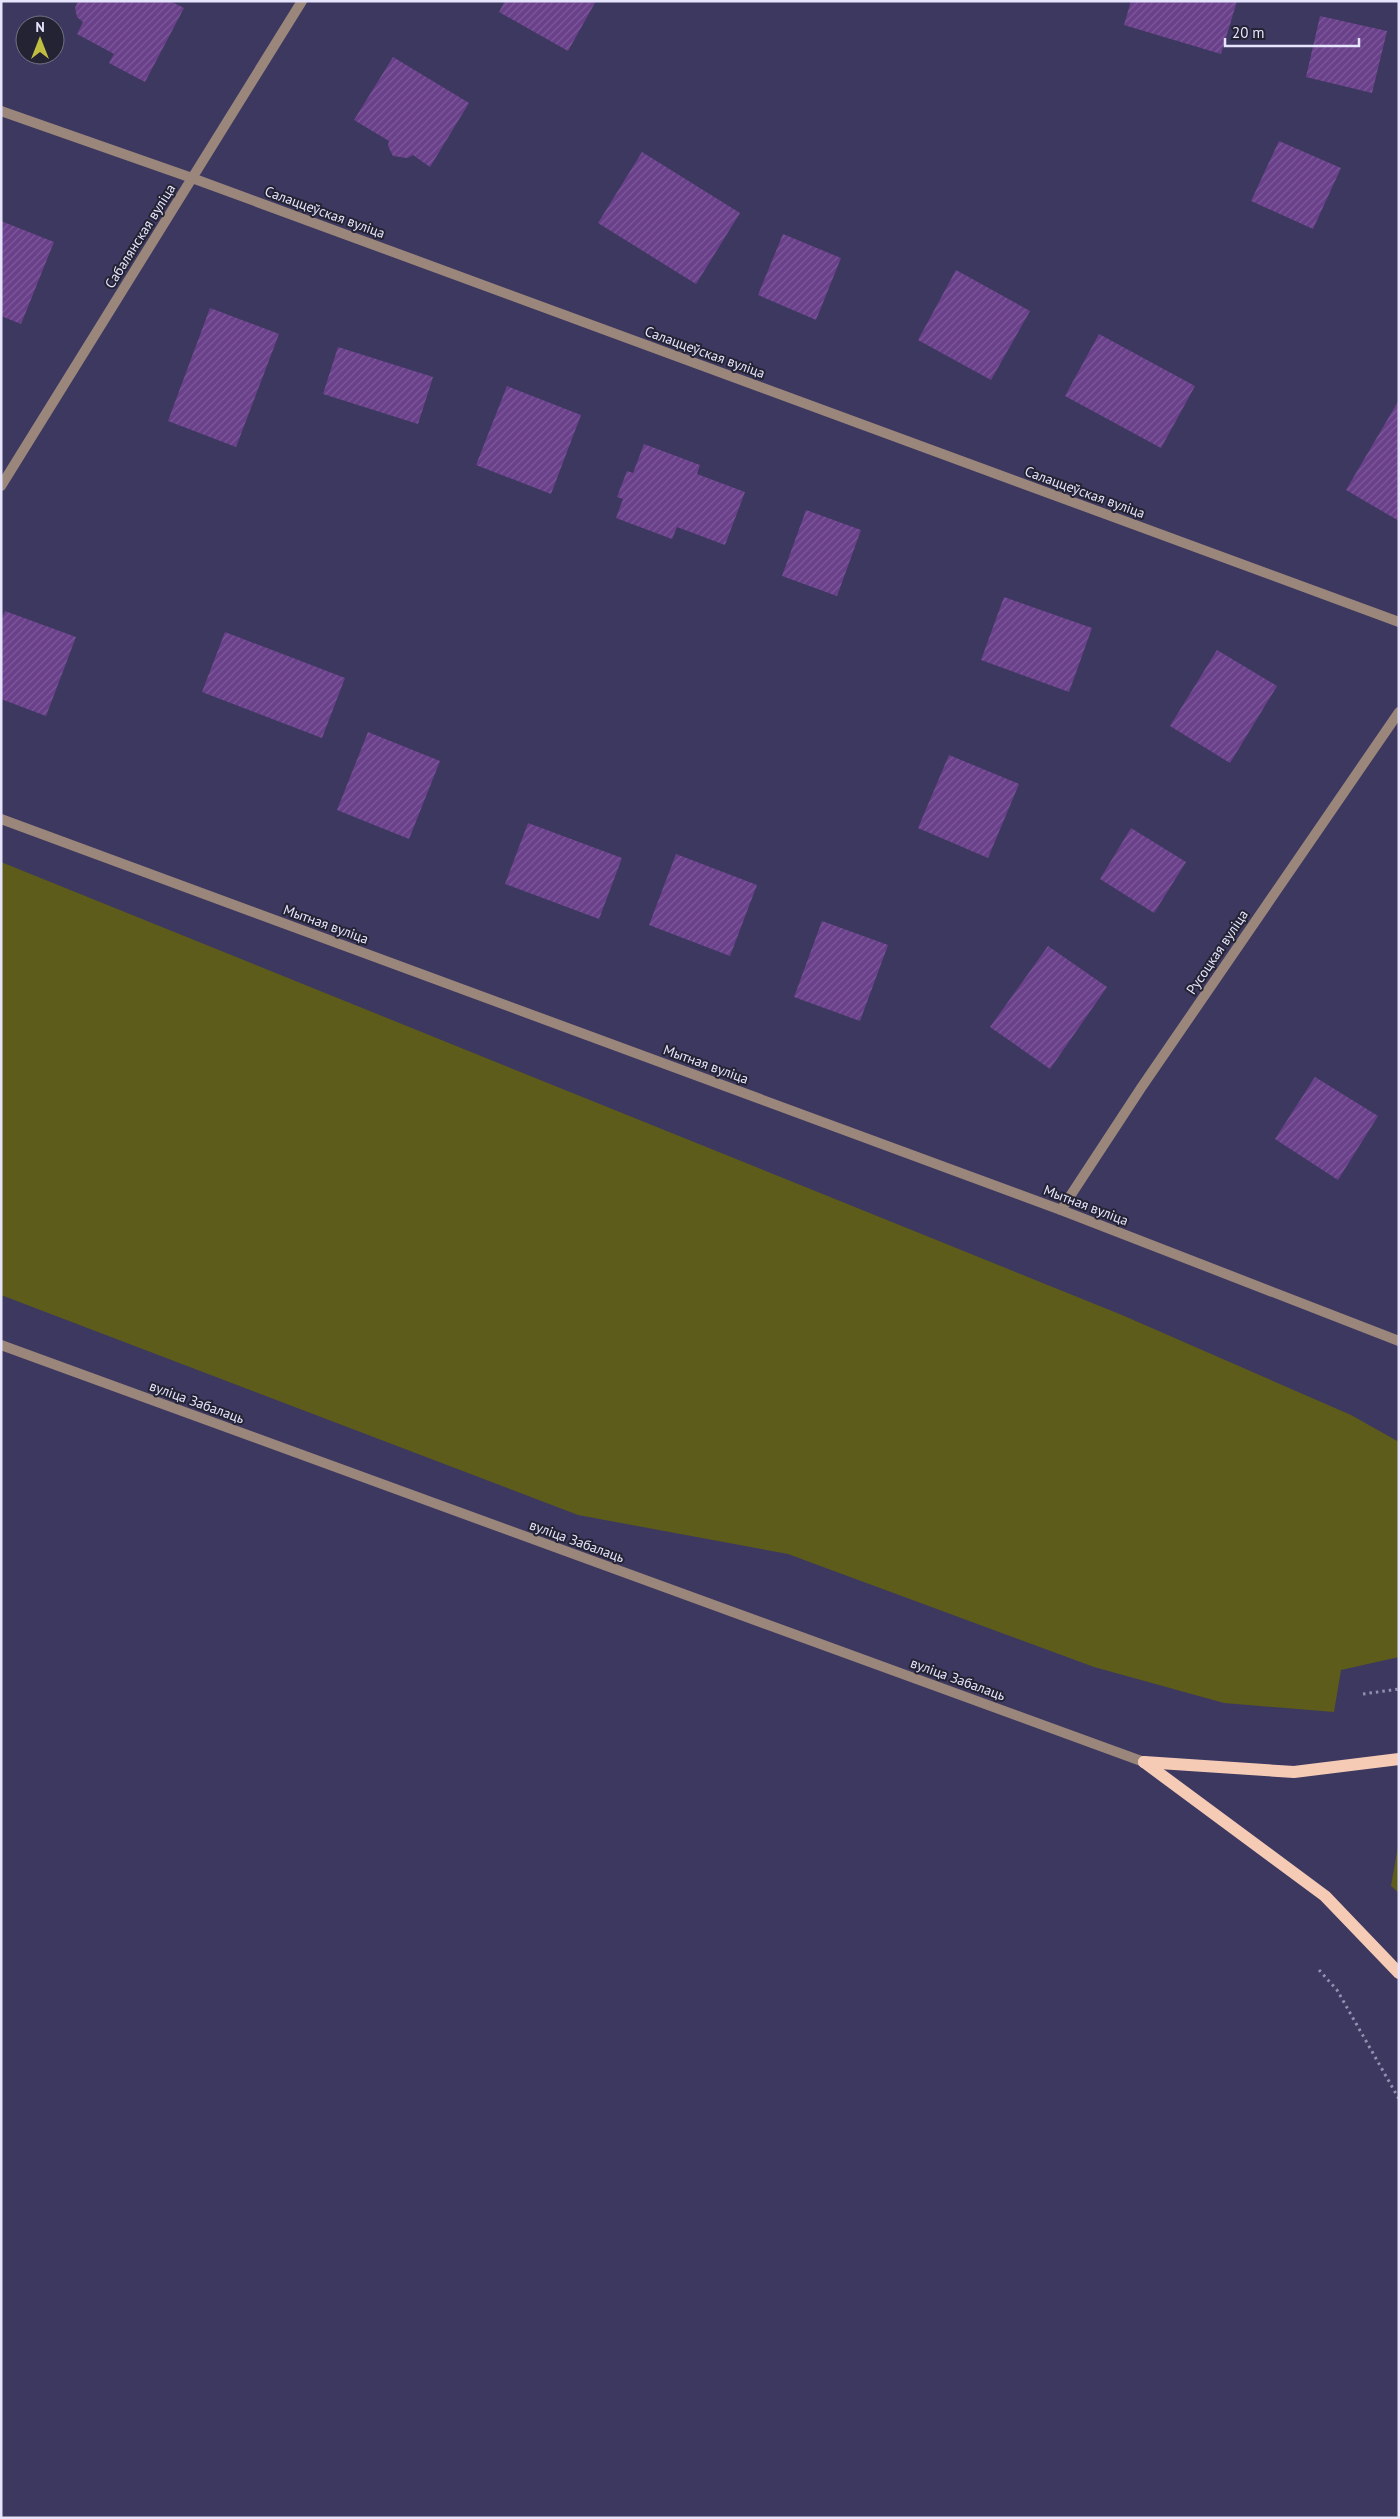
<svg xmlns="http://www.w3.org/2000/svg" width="1400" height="2519" viewBox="0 0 1400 2519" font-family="'PT Sans',sans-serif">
  <defs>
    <pattern id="building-hatch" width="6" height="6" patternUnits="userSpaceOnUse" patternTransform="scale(1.25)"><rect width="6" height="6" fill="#694089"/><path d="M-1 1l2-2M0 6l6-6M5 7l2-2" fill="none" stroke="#7e5b9b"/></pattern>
  </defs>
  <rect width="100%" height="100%" fill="#3d385f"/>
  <g fill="#5d5c1a">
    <polygon points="1,862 1122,1315 1351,1415 1399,1442 1399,1657 1341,1670 1334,1712 1224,1703 1094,1667 788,1554 578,1515 1,1295"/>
    <polygon points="1399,1841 1399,1893 1391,1886"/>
  </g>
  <g fill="url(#building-hatch)">
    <polygon points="78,1 170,1 184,8 145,82 109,63 114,54 77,34 83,22 77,17 75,8"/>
    <polygon points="505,1 596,1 568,51 499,12"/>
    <polygon points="1131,1 1237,1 1221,54 1124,25"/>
    <polygon points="1320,16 1387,31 1372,93 1306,77"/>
    <polygon points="393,57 469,103 430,167 413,155 407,158 393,156 388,146 389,141 354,120"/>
    <polygon points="1279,141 1341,168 1313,229 1251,201"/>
    <polygon points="642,152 740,213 696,284 598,223"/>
    <polygon points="1,221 54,242 21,324 1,316"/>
    <polygon points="783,234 841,258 816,320 758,295"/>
    <polygon points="956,270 1030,311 991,380 918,340"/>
    <polygon points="210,308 279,334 236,447 168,421"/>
    <polygon points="1099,334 1195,386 1161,448 1065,396"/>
    <polygon points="338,347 433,377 418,424 323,394"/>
    <polygon points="507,386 581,415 551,494 476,465"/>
    <polygon points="1399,400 1399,521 1346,490"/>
    <polygon points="644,444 700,465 697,474 745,492 725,545 677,527 672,539 616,518 623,499 617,497 627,471 633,473"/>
    <polygon points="806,510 861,530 837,596 782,576"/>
    <polygon points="1004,597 1092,628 1069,692 981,660"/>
    <polygon points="5,611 76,637 46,716 1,699 1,620"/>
    <polygon points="225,632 345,678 322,738 202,692"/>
    <polygon points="1217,650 1277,686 1230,763 1170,726"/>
    <polygon points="368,732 440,761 409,839 337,810"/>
    <polygon points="949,755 1019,784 988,858 918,828"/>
    <polygon points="528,823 622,858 599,919 505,884"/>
    <polygon points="1131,828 1186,862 1154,913 1100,879"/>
    <polygon points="676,854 757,885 730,956 649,925"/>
    <polygon points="822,921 888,945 860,1021 794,997"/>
    <polygon points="1048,946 1107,987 1050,1069 990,1027"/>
    <polygon points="1315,1077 1378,1116 1338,1180 1275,1139"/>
  </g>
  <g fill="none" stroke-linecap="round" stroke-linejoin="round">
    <g stroke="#9390af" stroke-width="3" stroke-dasharray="2.5 4" stroke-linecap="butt">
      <polyline points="1363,1694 1399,1689"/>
      <polyline points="1319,1970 1337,1990 1399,2099"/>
    </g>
    <g stroke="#9a867b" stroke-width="10">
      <polyline points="1,111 192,178 1399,622"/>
      <polyline points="1,486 302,1"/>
      <polyline points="1,819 1061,1210 1399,1341"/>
      <polyline points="1061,1210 1141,1088 1399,712"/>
    </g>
    <polyline stroke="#9a867b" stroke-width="10" points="1,1345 1144,1762"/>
    <g stroke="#f5cbb6" stroke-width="12">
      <polyline points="1144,1762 1325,1896 1399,1973"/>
      <polyline points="1144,1762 1294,1772 1399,1759"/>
    </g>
  </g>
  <g text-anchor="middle" stroke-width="4" stroke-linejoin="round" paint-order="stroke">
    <g font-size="14" fill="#e6e5fd" stroke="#242334">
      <text transform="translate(325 212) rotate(20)" y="5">Салаццеўская вуліца</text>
      <text transform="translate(140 236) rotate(-58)" y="5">Сабалянская вуліца</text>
      <text transform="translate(705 352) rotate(20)" y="5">Салаццеўская вуліца</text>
      <text transform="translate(1085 492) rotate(20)" y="5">Салаццеўская вуліца</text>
      <text transform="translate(326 924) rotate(20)" y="5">Мытная вуліца</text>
      <text transform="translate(1217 952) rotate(-56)" y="5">Русоцкая вуліца</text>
      <text transform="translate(706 1064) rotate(20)" y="5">Мытная вуліца</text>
      <text transform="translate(1086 1205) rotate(21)" y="5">Мытная вуліца</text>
      <text transform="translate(197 1402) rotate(20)" y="5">вуліца Забалаць</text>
      <text transform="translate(577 1541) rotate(20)" y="5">вуліца Забалаць</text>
      <text transform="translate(958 1679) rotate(20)" y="5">вуліца Забалаць</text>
    </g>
  </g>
  <rect width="1400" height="2519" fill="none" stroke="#e6e5fd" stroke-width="5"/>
  <g transform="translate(40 40)"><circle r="24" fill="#242334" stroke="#727184"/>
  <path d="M0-4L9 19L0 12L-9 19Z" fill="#c0be40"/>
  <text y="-8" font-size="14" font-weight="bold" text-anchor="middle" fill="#e6e5fd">N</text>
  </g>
  <path d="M1225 38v8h134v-8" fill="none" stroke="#e6e5fd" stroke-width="2.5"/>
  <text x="1232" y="38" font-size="15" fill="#e6e5fd" stroke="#242334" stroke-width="4" paint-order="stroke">20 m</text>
</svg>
